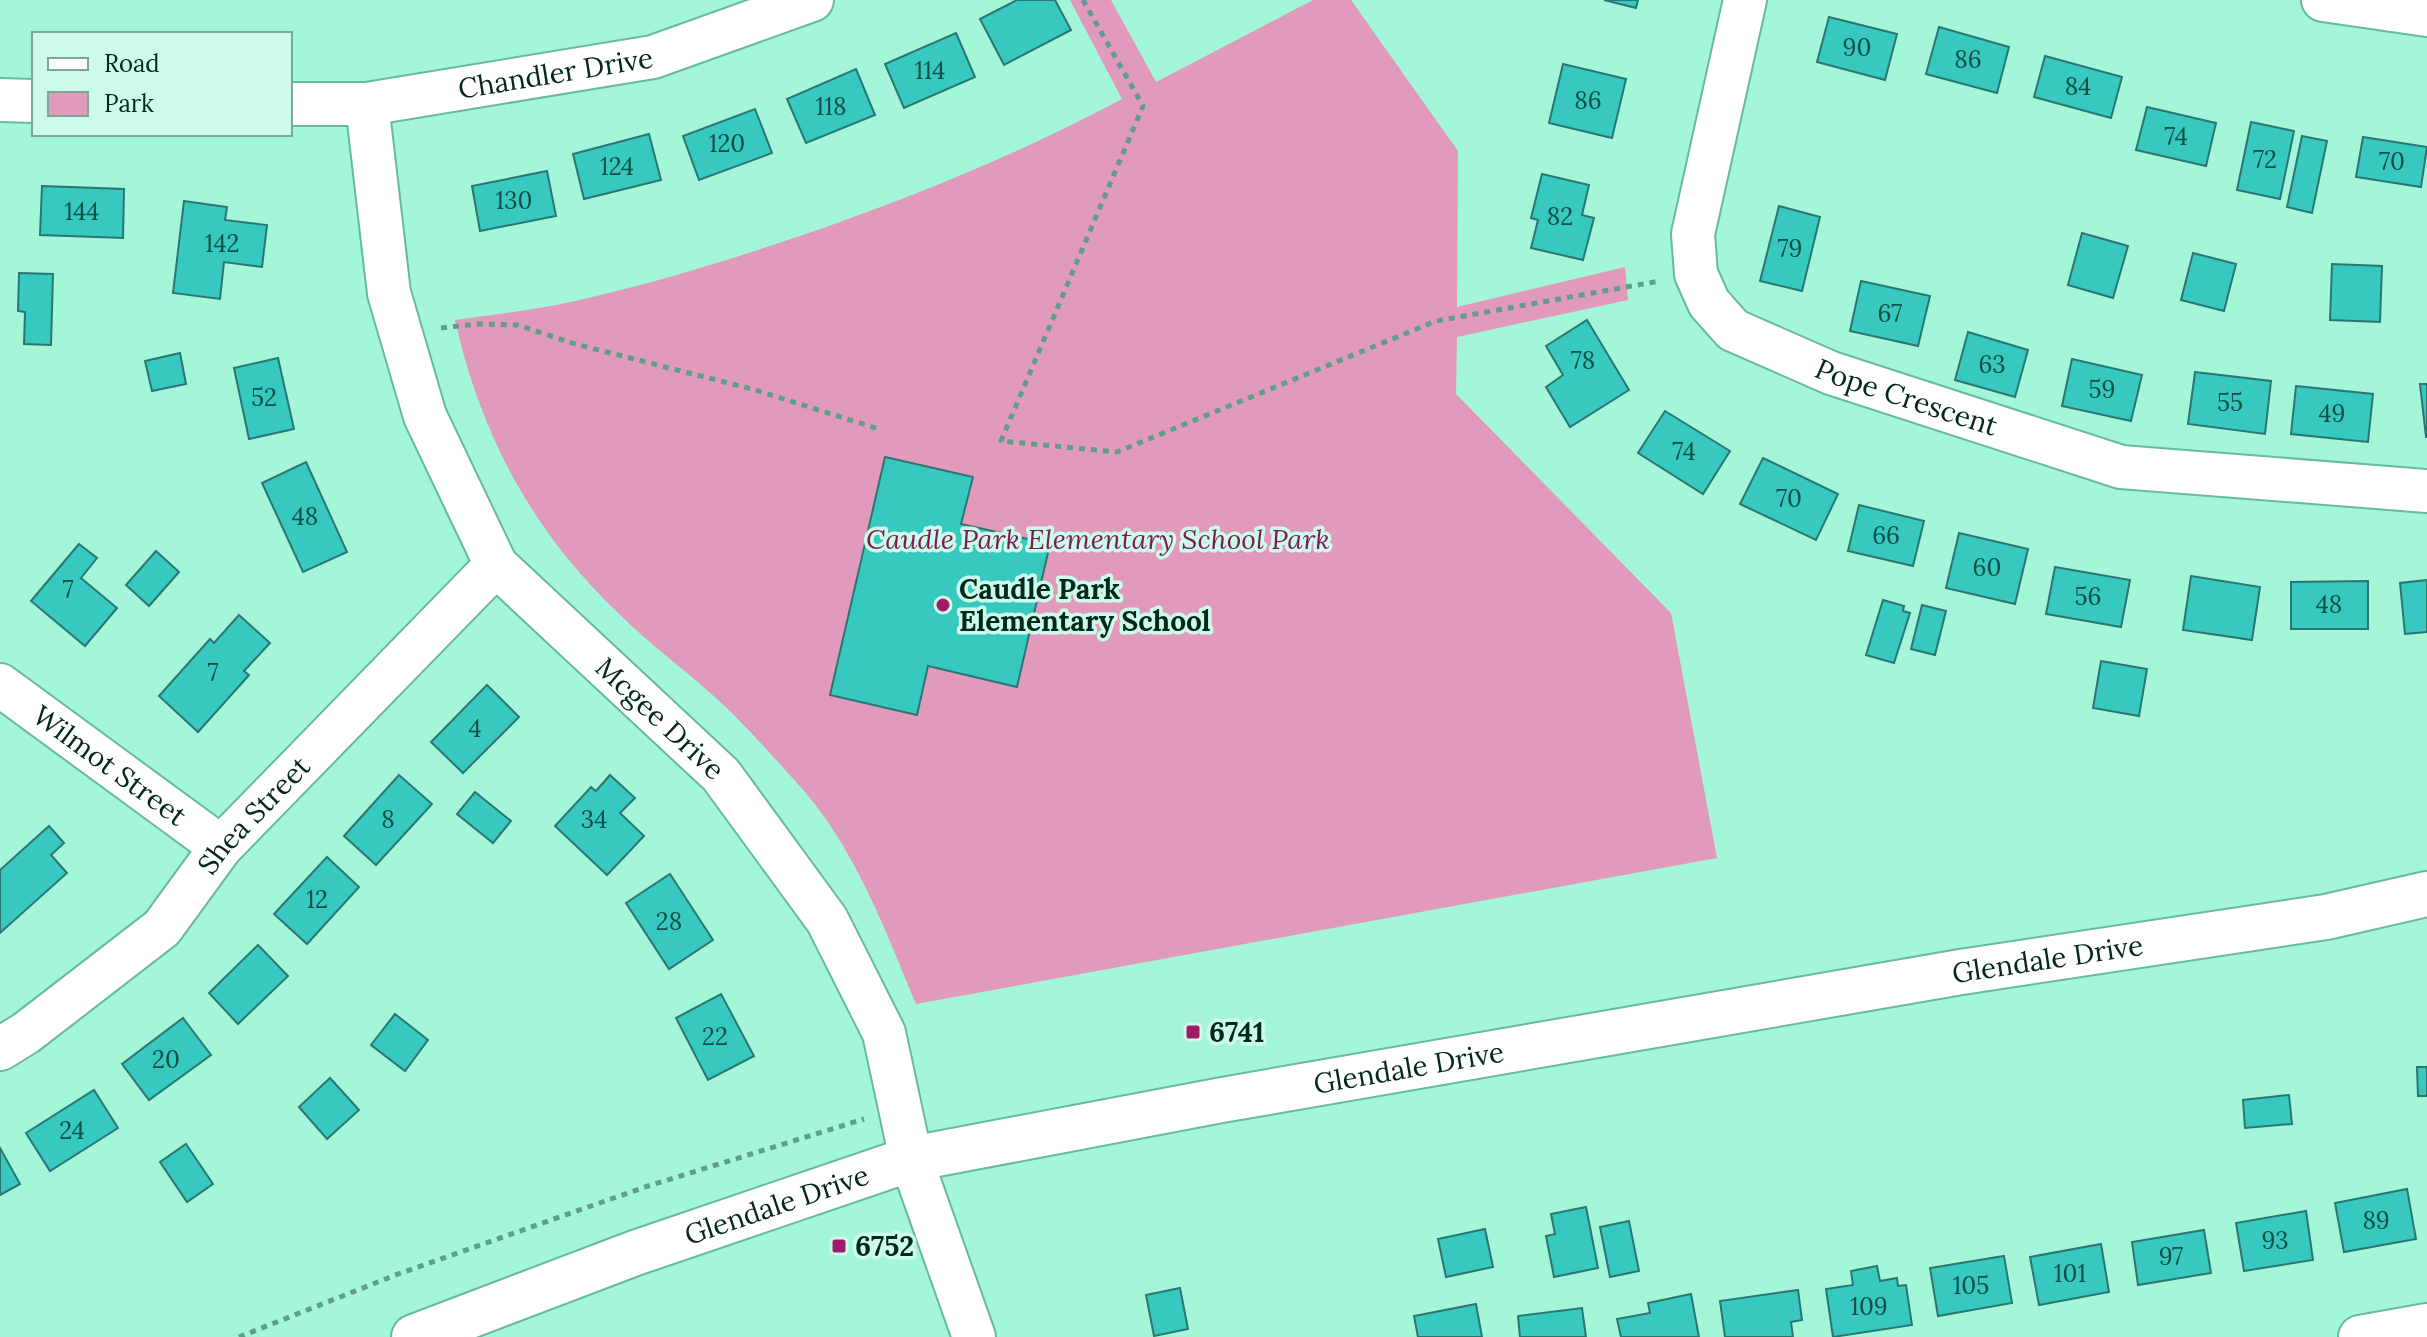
<svg xmlns="http://www.w3.org/2000/svg" width="2427" height="1337" viewBox="0 0 2427 1337" font-family="Lora,serif">
  <rect width="100%" height="100%" fill="#a3f6d8"/>
  <path fill="#e19abc" d="M1070,0H1111L1156,82L1313,0H1351L1458,151L1457,307L1625,267L1628,300L1457,337L1456,394L1671,613L1717,858L916,1004C886,932 856,851 804,791C780,764 755,736 730,711C694,676 652,647 616,611C531,529 481,435 455,320C495,314 536,310 575,301C652,284 729,260 803,235C913,197 1019,154 1122,99Z"/>
  <g fill="#37c8c0" stroke="#2c7672" stroke-width="2">
    <polygon points="1017,0 1055,0 1071,30 1004,65 980,19"/>
    <polygon points="1604,0 1638,0 1636,8"/>
    <polygon points="1829,17 1897,34 1885,80 1817,62"/>
    <polygon points="1939,27 2009,47 1997,93 1926,74"/>
    <polygon points="956,33 975,77 904,108 885,64"/>
    <polygon points="2045,56 2122,77 2111,118 2034,97"/>
    <polygon points="1563,64 1626,79 1612,138 1549,123"/>
    <polygon points="856,69 875,115 806,143 787,99"/>
    <polygon points="2147,107 2216,123 2206,166 2136,150"/>
    <polygon points="755,109 772,153 699,180 683,136"/>
    <polygon points="2251,122 2294,131 2280,199 2237,190"/>
    <polygon points="649,134 661,180 584,199 573,154"/>
    <polygon points="2302,136 2327,141 2312,213 2287,207"/>
    <polygon points="2363,137 2427,147 2421,187 2356,177"/>
    <polygon points="547,171 556,216 480,231 472,186"/>
    <polygon points="1542,174 1589,185 1582,215 1594,218 1583,260 1531,248 1538,220 1531,218"/>
    <polygon points="42,186 124,189 123,238 40,235"/>
    <polygon points="184,201 227,207 225,220 267,225 262,267 224,262 220,299 173,293"/>
    <polygon points="1779,206 1820,217 1802,291 1760,281"/>
    <polygon points="2082,233 2128,246 2113,298 2068,285"/>
    <polygon points="2193,253 2236,264 2224,311 2181,300"/>
    <polygon points="2332,264 2382,266 2380,322 2330,320"/>
    <polygon points="19,273 53,274 51,345 24,344 25,312 18,311"/>
    <polygon points="1861,281 1930,296 1918,346 1850,331"/>
    <polygon points="1587,320 1629,390 1570,427 1546,387 1563,375 1546,346"/>
    <polygon points="1968,332 2028,350 2015,397 1955,380"/>
    <polygon points="180,353 186,384 152,391 145,361"/>
    <polygon points="278,358 294,429 249,439 234,368"/>
    <polygon points="2072,359 2142,375 2131,421 2062,406"/>
    <polygon points="2195,372 2271,381 2265,434 2188,424"/>
    <polygon points="2420,384 2427,384 2427,437 2426,437"/>
    <polygon points="2296,386 2373,394 2368,442 2291,434"/>
    <polygon points="1665,411 1730,451 1703,494 1638,453"/>
    <polygon points="885,457 973,477 961,524 1050,544 1017,687 928,666 917,715 830,695"/>
    <polygon points="1763,458 1838,494 1816,540 1740,504"/>
    <polygon points="306,462 347,552 303,572 262,483"/>
    <polygon points="1859,505 1924,521 1913,566 1848,551"/>
    <polygon points="1959,533 2028,549 2015,604 1946,588"/>
    <polygon points="79,544 97,558 81,578 117,608 85,646 31,601"/>
    <polygon points="156,551 179,572 149,606 126,585"/>
    <polygon points="2055,567 2130,580 2121,627 2046,614"/>
    <polygon points="2191,576 2260,587 2252,640 2183,630"/>
    <polygon points="2427,580 2427,632 2405,634 2400,583"/>
    <polygon points="2368,581 2368,629 2291,629 2291,582"/>
    <polygon points="1883,600 1904,606 1903,611 1910,613 1894,663 1866,655"/>
    <polygon points="1922,605 1946,611 1935,655 1911,649"/>
    <polygon points="239,615 270,643 244,671 249,675 198,732 159,696 210,639 214,643"/>
    <polygon points="2101,661 2147,669 2139,716 2093,708"/>
    <polygon points="487,685 519,717 463,773 431,742"/>
    <polygon points="399,775 432,804 376,865 344,836"/>
    <polygon points="610,775 635,798 620,813 644,836 607,875 555,826 591,787 596,791"/>
    <polygon points="475,792 511,821 493,843 457,814"/>
    <polygon points="49,826 64,843 51,855 67,873 0,933 0,870"/>
    <polygon points="327,857 359,887 307,944 274,914"/>
    <polygon points="670,874 713,940 669,969 626,903"/>
    <polygon points="258,945 288,976 238,1024 209,993"/>
    <polygon points="721,994 754,1056 708,1080 676,1018"/>
    <polygon points="395,1014 428,1040 405,1071 371,1045"/>
    <polygon points="183,1018 211,1055 149,1100 122,1064"/>
    <polygon points="2417,1067 2427,1067 2427,1096 2418,1096"/>
    <polygon points="330,1078 359,1110 327,1139 299,1107"/>
    <polygon points="94,1090 118,1128 50,1171 26,1133"/>
    <polygon points="2289,1095 2292,1124 2245,1128 2243,1100"/>
    <polygon points="186,1144 213,1184 187,1202 160,1162"/>
    <polygon points="0,1148 20,1184 0,1195"/>
    <polygon points="2407,1189 2416,1239 2344,1252 2335,1203"/>
    <polygon points="1586,1207 1598,1268 1554,1277 1546,1236 1555,1234 1551,1214"/>
    <polygon points="2306,1211 2313,1260 2244,1271 2236,1223"/>
    <polygon points="1629,1221 1639,1271 1610,1277 1600,1227"/>
    <polygon points="1485,1229 1493,1267 1446,1277 1438,1239"/>
    <polygon points="2204,1230 2211,1273 2138,1285 2132,1242"/>
    <polygon points="2101,1244 2109,1292 2039,1305 2030,1257"/>
    <polygon points="2004,1256 2012,1303 1938,1316 1930,1268"/>
    <polygon points="1877,1266 1880,1281 1897,1278 1898,1286 1906,1285 1912,1325 1833,1337 1826,1289 1853,1285 1851,1271"/>
    <polygon points="1180,1288 1188,1329 1154,1336 1146,1295"/>
    <polygon points="1798,1290 1802,1320 1791,1322 1793,1337 1725,1337 1720,1301"/>
    <polygon points="1691,1294 1699,1337 1621,1337 1617,1319 1650,1313 1648,1303"/>
    <polygon points="1476,1304 1482,1337 1418,1337 1414,1316"/>
    <polygon points="1582,1308 1586,1337 1520,1337 1518,1316"/>
  </g>
  <g fill="none" stroke-linecap="round" stroke-linejoin="round">
    <defs>
      <g id="minor">
        <path id="s1" d="M1745,0L1693,234L1696,274L1709,303L1733,330L1831,373L2121,467L2427,491"/>
        <polyline points="2323,0 2427,15"/>
        <polyline points="0,100 34,101"/>
        <path id="s2" d="M290,104H367L653,57L812,0"/>
        <path id="s3" d="M367,104L389,293L425,416L496,565L721,775L827,920L884,1033L911,1159L974,1337"/>
        <path id="s4" d="M0,685L221,847"/>
        <path id="s5" d="M0,1049L26,1033L162,928L221,847L496,565"/>
        <polyline points="2360,1337 2427,1325"/>
      </g>
      <g id="major">
        <path id="s6" d="M414,1337L635,1253L911,1159L1222,1100L1961,972L2326,917L2427,894"/>
      </g>
    </defs>
    <use href="#minor" stroke="#68b99e" stroke-width="46"/>
    <use href="#major" stroke="#68b99e" stroke-width="48"/>
    <g stroke="#5f9f89" stroke-width="5" stroke-dasharray="6 6" stroke-linecap="butt">
      <polyline points="1083,0 1143,106 1001,441 1117,452 1436,321 1660,281"/>
      <polyline points="441,328 477,324 518,325 575,344 752,389 879,429"/>
      <polyline points="239,1337 398,1274 645,1187 864,1119"/>
    </g>
    <use href="#minor" stroke="#fff" stroke-width="42"/>
    <use href="#major" stroke="#fff" stroke-width="44"/>
  </g>
  <g fill="#a01c6b" stroke="#ccfce9" stroke-width="3">
    <circle cx="943" cy="605" r="8"/>
    <rect x="1185" y="1024" width="16" height="16" rx="4"/>
    <rect x="831" y="1238" width="16" height="16" rx="4"/>
  </g>
  <g text-anchor="middle" stroke-width="7" stroke-linejoin="round" paint-order="stroke">
    <g font-size="24" fill="#0f4f45">
      <text x="1857" y="56">90</text>
      <text x="1968" y="68">86</text>
      <text x="930" y="79">114</text>
      <text x="2078" y="95">84</text>
      <text x="1588" y="109">86</text>
      <text x="831" y="115">118</text>
      <text x="2176" y="145">74</text>
      <text x="727" y="152">120</text>
      <text x="2265" y="168">72</text>
      <text x="2392" y="170">70</text>
      <text x="617" y="175">124</text>
      <text x="514" y="209">130</text>
      <text x="82" y="220">144</text>
      <text x="1560" y="225">82</text>
      <text x="222" y="252">142</text>
      <text x="1790" y="257">79</text>
      <text x="1890" y="322">67</text>
      <text x="1583" y="369">78</text>
      <text x="1992" y="373">63</text>
      <text x="2102" y="398">59</text>
      <text x="264" y="406">52</text>
      <text x="2230" y="411">55</text>
      <text x="2332" y="422">49</text>
      <text x="1684" y="460">74</text>
      <text x="1789" y="507">70</text>
      <text x="305" y="525">48</text>
      <text x="1886" y="544">66</text>
      <text x="1987" y="576">60</text>
      <text x="68" y="598">7</text>
      <text x="2088" y="605">56</text>
      <text x="2329" y="613">48</text>
      <text x="213" y="681">7</text>
      <text x="475" y="737">4</text>
      <text x="388" y="828">8</text>
      <text x="594" y="828">34</text>
      <text x="317" y="908">12</text>
      <text x="669" y="930">28</text>
      <text x="715" y="1045">22</text>
      <text x="166" y="1068">20</text>
      <text x="72" y="1139">24</text>
      <text x="2376" y="1229">89</text>
      <text x="2275" y="1249">93</text>
      <text x="2171" y="1265">97</text>
      <text x="2070" y="1282">101</text>
      <text x="1971" y="1294">105</text>
      <text x="1869" y="1315">109</text>
    </g>
    <g font-size="28" fill="#02271c" stroke="#ccfce9">
      <text dy="10" stroke="none"><textPath href="#s2" startOffset="268">Chandler Drive</textPath></text>
      <text dy="10" stroke="none"><textPath href="#s1" startOffset="534">Pope Crescent</textPath></text>
      <text dy="10" stroke="none"><textPath href="#s3" startOffset="708">Mcgee Drive</textPath></text>
      <text dy="10" stroke="none"><textPath href="#s4" startOffset="136">Wilmot Street</textPath></text>
      <text dy="10" stroke="none"><textPath href="#s5" startOffset="348">Shea Street</textPath></text>
      <text dy="10" stroke="none"><textPath href="#s6" startOffset="1682">Glendale Drive</textPath></text>
      <text dy="10" stroke="none"><textPath href="#s6" startOffset="1034">Glendale Drive</textPath></text>
      <text dy="10" stroke="none"><textPath href="#s6" startOffset="386">Glendale Drive</textPath></text>
    </g>
    <g font-size="28" font-style="italic" fill="#7c1a53" stroke="#ccfce9">
      <text x="1098" y="549">Caudle Park Elementary School Park</text>
    </g>
    <g font-size="28" font-weight="bold" fill="#02271c" stroke="#ccfce9" text-anchor="start">
      <text x="959" y="599">Caudle Park<tspan x="959" dy="32">Elementary School</tspan></text>
      <text x="1209" y="1042">6741</text>
      <text x="855" y="1256">6752</text>
    </g>
  </g>
  <rect x="32" y="32" width="260" height="104" fill="#ccfce9" stroke="#7ba797" stroke-width="2"/>
  <rect x="48" y="58" width="40" height="12" fill="#ffffff" stroke="#7ba797" stroke-width="2"/>
  <text x="104" y="72" font-size="24" fill="#02271c">Road</text>
  <rect x="48" y="92" width="40" height="24" fill="#e19abc" stroke="#7ba797" stroke-width="2"/>
  <text x="104" y="112" font-size="24" fill="#02271c">Park</text>
</svg>
